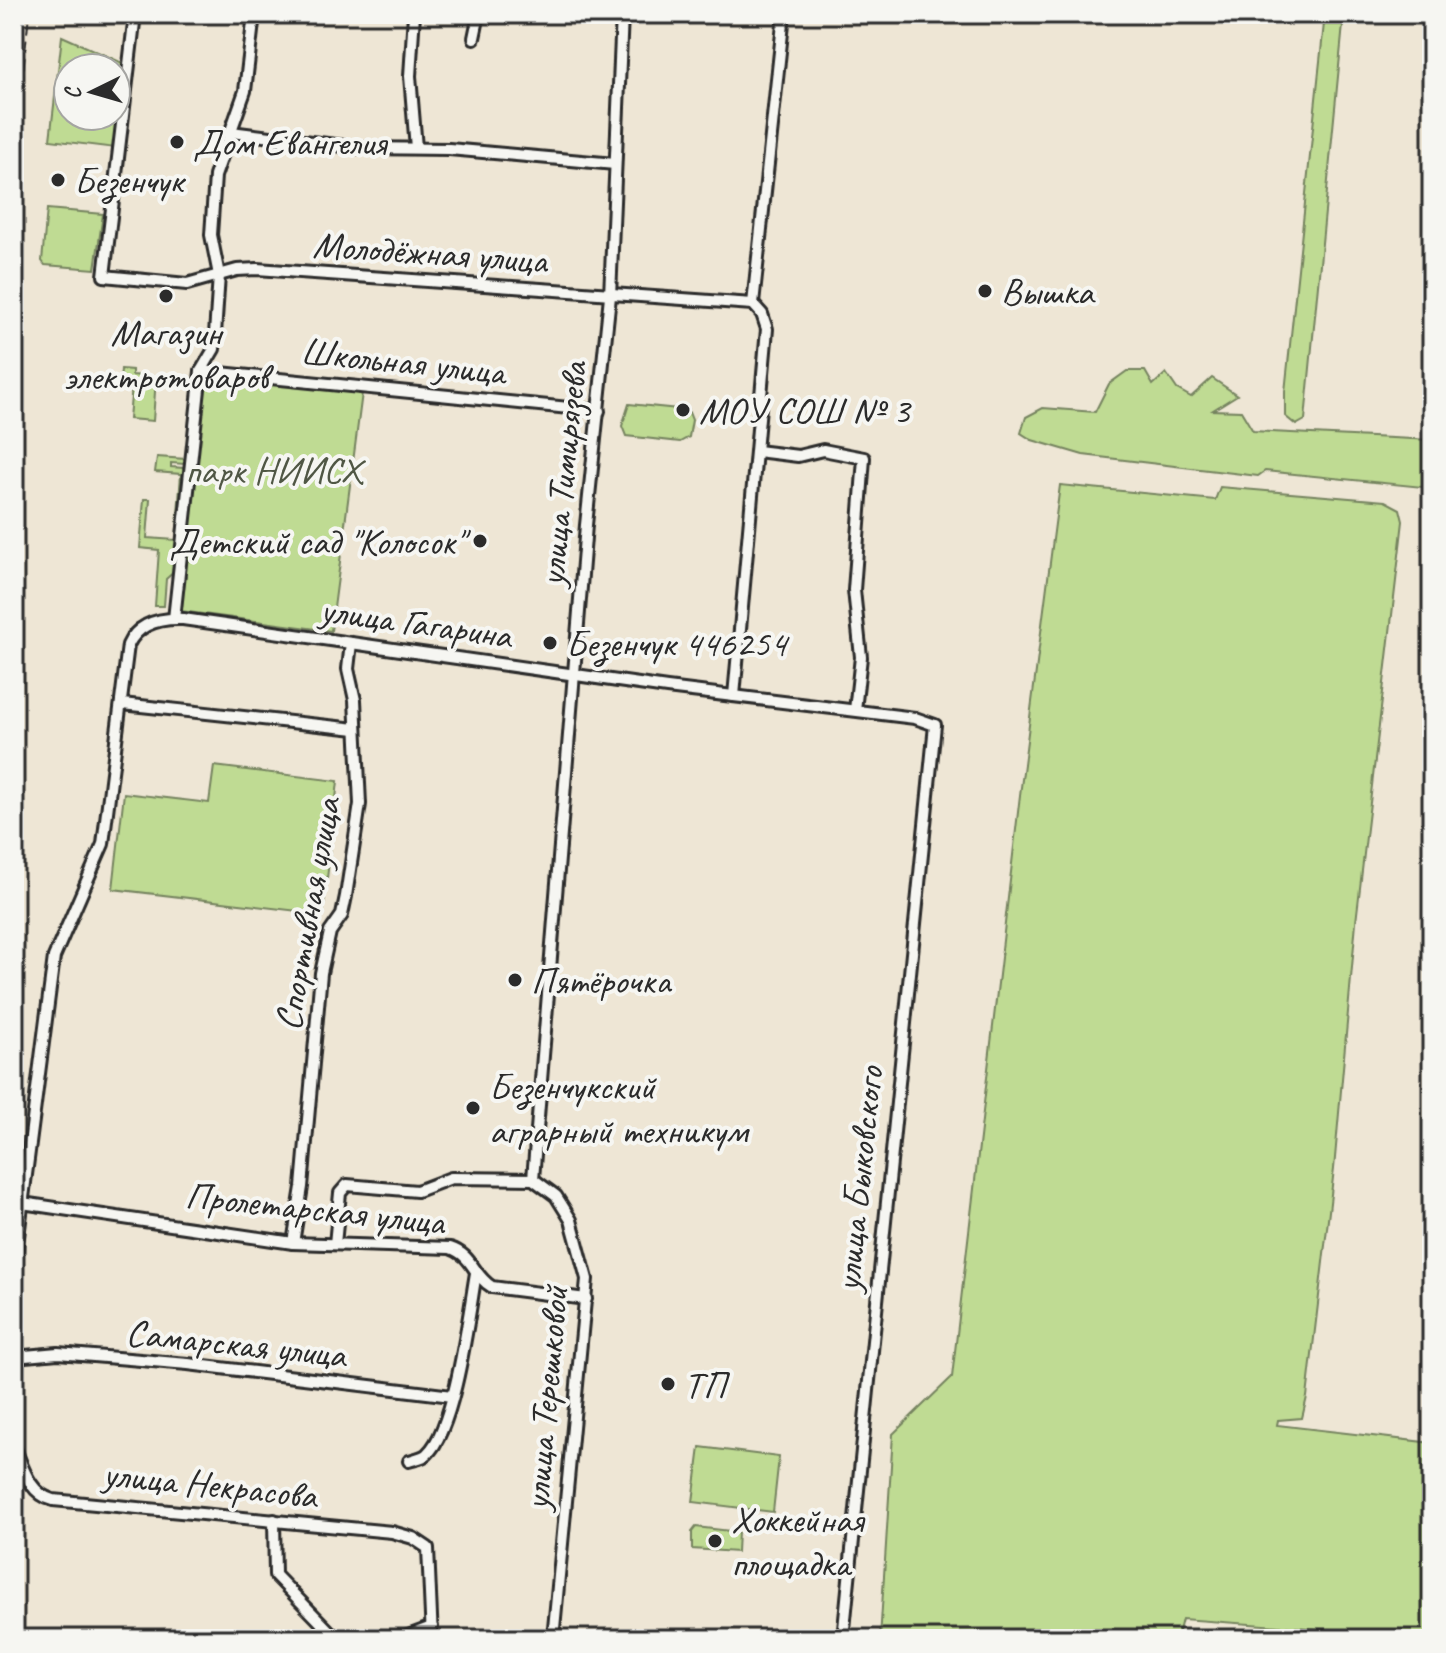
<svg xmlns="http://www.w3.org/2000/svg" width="1446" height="1653" viewBox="0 0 1446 1653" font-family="Caveat,sans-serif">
  <rect width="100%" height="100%" fill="#eee6d5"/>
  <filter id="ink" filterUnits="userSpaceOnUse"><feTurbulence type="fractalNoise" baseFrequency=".0125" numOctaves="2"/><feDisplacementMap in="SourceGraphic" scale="16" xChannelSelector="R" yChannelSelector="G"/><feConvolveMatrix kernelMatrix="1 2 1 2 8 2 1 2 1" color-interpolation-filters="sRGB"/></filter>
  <g filter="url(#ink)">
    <g fill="#bfdb93" stroke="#75835f" stroke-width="2" fill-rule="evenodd">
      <polygon points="1325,14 1344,14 1305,420 1296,425 1285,416 1285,392"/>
      <path d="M62,36L125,64L115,148L50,140ZM68,68H116V116H68Z"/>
      <polygon points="47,209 103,214 95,269 45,265 42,261"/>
      <polygon points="121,369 132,370 132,375 156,377 153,421 129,419 132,384 120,382"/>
      <polygon points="1127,371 1145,371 1153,385 1166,373 1177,389 1191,397 1212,378 1237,395 1213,410 1241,411 1253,431 1432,440 1432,488 1265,471 1258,476 1083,455 1032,440 1021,433 1026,417 1043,408 1095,412 1109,384"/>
      <polygon points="205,377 362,393 331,631 180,611"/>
      <polygon points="629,404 688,410 692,420 689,437 680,442 626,436 622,426"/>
      <polygon points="157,457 186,459 185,464 171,463 171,467 184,468 176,570 166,579 164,606 155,606 159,550 140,548 144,499 150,499 147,538 176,540 181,474 155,472"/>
      <polygon points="1060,485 1215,500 1220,487 1385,501 1400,509 1403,521 1356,922 1334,1169 1307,1397 1302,1418 1278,1420 1277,1425 1432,1443 1432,1637 1182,1619 1177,1639 880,1639 893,1434 952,1377 1020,795"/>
      <polygon points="214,766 338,781 323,914 113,889 124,793 209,803"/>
      <polygon points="700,1447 779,1457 773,1512 693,1502"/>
      <polygon points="696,1527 738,1532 737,1552 692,1549 692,1532"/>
    </g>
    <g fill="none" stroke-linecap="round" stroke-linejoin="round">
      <defs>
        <g id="minor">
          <polyline points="135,14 104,276 187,284 237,270 257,269 753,304"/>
          <polyline points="414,14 410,76 416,148"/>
          <polyline points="474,38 479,14"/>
          <polyline points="231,132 360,148 449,149 615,164"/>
          <polyline points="753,304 784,14"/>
          <polyline points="201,371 599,411"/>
          <polyline points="757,451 798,456 823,450 864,458 854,590 861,657 855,710"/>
          <polyline points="174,619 201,371 214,349 219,275 211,235 215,176 245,91 254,14"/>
          <polyline points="734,696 767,329 762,314 753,304"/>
          <polyline points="122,704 356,729"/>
          <polyline points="533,1179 586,525 610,296 622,14"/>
          <path d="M22,1203L293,1243L450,1248C473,1255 473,1276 492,1287L586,1299"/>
          <polyline points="293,1243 302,1187 321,973 330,932 342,915 346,896 360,804 355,700 348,669 351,643"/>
          <polyline points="335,1244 340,1193 347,1185 417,1191 451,1178 533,1179 556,1196 571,1220 587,1279 553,1639"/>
          <path d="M14,1268L54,957L103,844L128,645C138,623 161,618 183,619L667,688L915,718L935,725L843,1639"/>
          <polyline points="14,1357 58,1353 188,1364 452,1396"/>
          <path d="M14,1446C23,1467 29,1494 53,1500L392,1532L413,1538L428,1548L432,1639"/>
          <path d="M409,1461C415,1459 423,1458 427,1454C455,1429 469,1313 476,1273"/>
          <polyline points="274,1520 275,1575 337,1639"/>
          <polyline points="400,1639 432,1627"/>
        </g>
      </defs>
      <use href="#minor" stroke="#2b2b2b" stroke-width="16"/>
      <use href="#minor" stroke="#f6f6f2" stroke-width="10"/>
      <polyline stroke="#2b2b2b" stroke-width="2" stroke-dasharray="12 6" stroke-linecap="butt" points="14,158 29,14"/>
    </g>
  </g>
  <g fill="#2b2b2b" stroke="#f6f6f2" stroke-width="3">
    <circle cx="177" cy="142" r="8"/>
    <circle cx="58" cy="180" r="8"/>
    <circle cx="985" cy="291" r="8"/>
    <circle cx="166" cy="296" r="8"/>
    <circle cx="683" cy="410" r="8"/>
    <circle cx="480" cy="541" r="8"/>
    <circle cx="550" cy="643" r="8"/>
    <circle cx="515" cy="980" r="8"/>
    <circle cx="473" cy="1108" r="8"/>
    <circle cx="668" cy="1384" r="8"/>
    <circle cx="715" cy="1541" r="8"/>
  </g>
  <g text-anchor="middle" stroke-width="8" stroke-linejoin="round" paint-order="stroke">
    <g font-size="38" fill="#2b2b2b" stroke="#f6f6f2" text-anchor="start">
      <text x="193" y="155">Дом Евангелия</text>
      <text x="74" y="193">Безенчук</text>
      <text x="1001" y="304">Вышка</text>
      <text x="166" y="345" text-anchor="middle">Магазин<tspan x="166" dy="44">электротоваров</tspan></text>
      <text x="699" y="423">МОУ СОШ № 3</text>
      <text x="464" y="554" text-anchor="end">Детский сад "Колосок"</text>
      <text x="566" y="656">Безенчук 446254</text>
      <text x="531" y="993">Пятёрочка</text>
      <text x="489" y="1099">Безенчукский<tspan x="489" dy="44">аграрный техникум</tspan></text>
      <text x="684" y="1397">ТП</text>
      <text x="731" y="1532">Хоккейная<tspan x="731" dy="44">площадка</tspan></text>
    </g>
    <g font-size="38" fill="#2b2b2b" stroke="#f6f6f2">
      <text transform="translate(430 252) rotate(4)" y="13">Молодёжная улица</text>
      <text transform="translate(403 361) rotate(6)" y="13">Школьная улица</text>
      <text transform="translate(562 474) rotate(-84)" y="13">улица Тимирязева</text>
      <text transform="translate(416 622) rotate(8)" y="13">улица Гагарина</text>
      <text transform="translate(307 914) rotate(-80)" y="13">Спортивная улица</text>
      <text transform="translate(858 1179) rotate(-84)" y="13">улица Быковского</text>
      <text transform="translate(315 1208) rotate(6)" y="13">Пролетарская улица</text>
      <text transform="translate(236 1343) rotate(6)" y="13">Самарская улица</text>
      <text transform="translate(545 1398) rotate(-85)" y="13">улица Терешковой</text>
      <text transform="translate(210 1484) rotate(6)" y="13">улица Некрасова</text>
    </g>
    <g font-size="38" fill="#505745" stroke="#f6f6f2">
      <text x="273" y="483">парк НИИСХ</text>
    </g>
  </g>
  <rect width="1446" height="1653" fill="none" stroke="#f6f6f2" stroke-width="48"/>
  <rect x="24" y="24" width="1398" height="1605" fill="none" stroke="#2b2b2b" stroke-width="3" filter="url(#ink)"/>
  <g transform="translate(92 92) rotate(265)"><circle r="38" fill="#f6f6f2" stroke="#a5a5a2" stroke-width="2"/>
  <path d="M0-6L14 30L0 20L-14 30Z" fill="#2b2b2b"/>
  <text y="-12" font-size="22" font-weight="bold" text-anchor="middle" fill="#2b2b2b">С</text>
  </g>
</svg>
